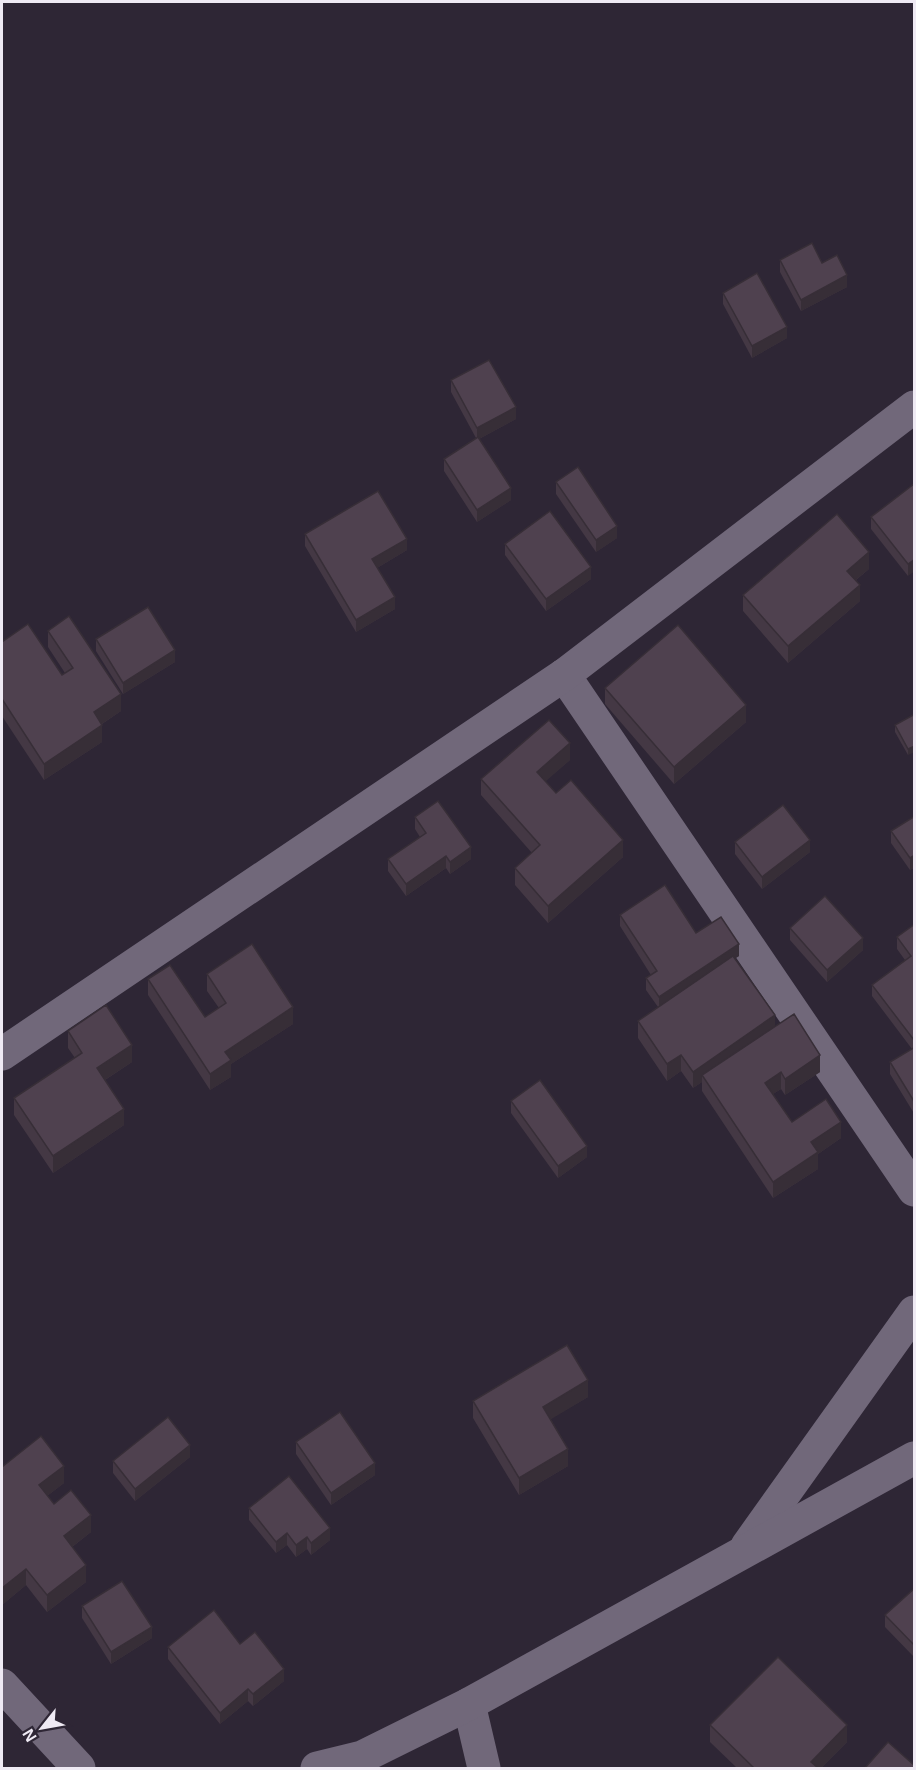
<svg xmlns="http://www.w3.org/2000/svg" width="916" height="1770" viewBox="0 0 916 1770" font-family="Helvetica,sans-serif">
  <rect width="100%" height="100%" fill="#2e2635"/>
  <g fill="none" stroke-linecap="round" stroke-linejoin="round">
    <g stroke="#71687a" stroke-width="33">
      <polyline points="564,675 914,1190"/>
      <polyline points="2,1054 564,675 914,407"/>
      <polyline points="747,1546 914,1312"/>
      <polyline points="2,1685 79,1768"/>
      <polyline points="469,1704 484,1768"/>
      <polyline points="317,1768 362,1757 469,1704 914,1458"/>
    </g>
  </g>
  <g fill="#443844">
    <polygon points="780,260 822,263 847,287 801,311 780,272"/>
    <polygon points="723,293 787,338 752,358 723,304"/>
    <polygon points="451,380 516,419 479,439 511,500 477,522 444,471 444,459 476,438 451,392"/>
    <polygon points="556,482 617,538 596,552 556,494"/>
    <polygon points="915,485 908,576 871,529 871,517"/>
    <polygon points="305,534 407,550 377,568 395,609 356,632 305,546"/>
    <polygon points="505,544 591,579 546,611 505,555"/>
    <polygon points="869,569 856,580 860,601 788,663 743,611 743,595"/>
    <polygon points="48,631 121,711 102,724 102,742 44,780 2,716 2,642 62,675 65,673 48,647"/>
    <polygon points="96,639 175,662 123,694 96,651"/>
    <polygon points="605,688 746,722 674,784 605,704"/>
    <polygon points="915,714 908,755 895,732 895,725"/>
    <polygon points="570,760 545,781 556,793 623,857 548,923 515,885 515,868 532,853 481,795 481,779"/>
    <polygon points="915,816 915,867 910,870 891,843 891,831"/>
    <polygon points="415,817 471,859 450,874 446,868 406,896 388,871 388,859 420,837 415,829"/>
    <polygon points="735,842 810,852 762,889 735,854"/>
    <polygon points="620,915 696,933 739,956 735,958 775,1027 820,1072 785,1095 781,1089 773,1094 792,1122 841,1138 818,1154 818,1169 773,1198 702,1091 702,1082 693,1088 681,1071 667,1081 638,1038 638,1021 658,1007 646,990 646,978 651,975 620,926"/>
    <polygon points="915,924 915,1115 890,1074 890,1062 912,1049 872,996 872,985 905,960 897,949 897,937"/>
    <polygon points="790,928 863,950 827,982 790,940"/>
    <polygon points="207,974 293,1024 231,1064 231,1077 210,1090 148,995 148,979 205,1017 219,1008 207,991"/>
    <polygon points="68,1031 132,1062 105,1080 124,1125 53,1173 14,1115 14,1098 75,1058 68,1048"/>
    <polygon points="511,1101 587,1157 558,1178 511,1113"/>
    <polygon points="588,1397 550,1419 568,1466 519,1495 473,1418 473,1401"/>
    <polygon points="296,1442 375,1475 331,1505 296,1454"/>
    <polygon points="190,1457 135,1501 113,1473 113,1461"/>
    <polygon points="2,1467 64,1483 47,1496 54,1504 91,1532 72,1547 86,1582 47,1612 26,1585 2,1605"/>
    <polygon points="249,1508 330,1540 311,1555 307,1549 296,1557 287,1545 276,1553 249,1520"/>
    <polygon points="915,1588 915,1658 885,1627 885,1615"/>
    <polygon points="82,1606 152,1638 111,1664 82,1618"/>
    <polygon points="240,1644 284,1681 253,1706 248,1701 220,1724 168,1659 168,1647"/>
    <polygon points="710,1725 847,1742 821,1768 737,1768 710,1742"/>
  </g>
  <g fill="#372e37">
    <polygon points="847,275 847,287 801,311 801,300"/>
    <polygon points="787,327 787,338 752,358 752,346"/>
    <polygon points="516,407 516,419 477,440 477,428"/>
    <polygon points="511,488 511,500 477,522 477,510"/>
    <polygon points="617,526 617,538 596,552 596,540"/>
    <polygon points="407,539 407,550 372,571 372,559"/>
    <polygon points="869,552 869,569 847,587 847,571"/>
    <polygon points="915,559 915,571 908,576 908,564"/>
    <polygon points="591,567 591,579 546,611 546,599"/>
    <polygon points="860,585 860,601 788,663 788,646"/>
    <polygon points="395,597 395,609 356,632 356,620"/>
    <polygon points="175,650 175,662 123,694 123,683"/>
    <polygon points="121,694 121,711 94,729 94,712"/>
    <polygon points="746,705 746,722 674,784 674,767"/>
    <polygon points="102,725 102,742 44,780 44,764"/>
    <polygon points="570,743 570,760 537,789 537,772"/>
    <polygon points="915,746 915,752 908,755 908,749"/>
    <polygon points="623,840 623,857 548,923 548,906"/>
    <polygon points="810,840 810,852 762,889 762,877"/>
    <polygon points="471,847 471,859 450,874 450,862"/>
    <polygon points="915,855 915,867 910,870 910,858"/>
    <polygon points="446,856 446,868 406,896 406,884"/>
    <polygon points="863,938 863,950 827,982 827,970"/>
    <polygon points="739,944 739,956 659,1009 659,997"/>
    <polygon points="293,1007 293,1024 231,1064 231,1077 210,1090 210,1074 225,1052"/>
    <polygon points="775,1015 775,1032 702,1075 702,1082 693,1088 693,1072"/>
    <polygon points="132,1045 132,1062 97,1085 97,1068"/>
    <polygon points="681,1055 681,1071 667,1081 667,1064"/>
    <polygon points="820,1055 820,1072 785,1095 785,1079"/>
    <polygon points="781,1072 781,1089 765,1099 765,1083"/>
    <polygon points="124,1109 124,1125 53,1173 53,1156"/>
    <polygon points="841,1122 841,1138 818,1154 818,1169 773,1198 773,1182 811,1142"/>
    <polygon points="587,1146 587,1157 558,1178 558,1166"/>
    <polygon points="588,1380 588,1397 543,1424 543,1407"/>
    <polygon points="190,1445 190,1457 135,1501 135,1489"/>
    <polygon points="568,1449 568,1466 519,1495 519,1478"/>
    <polygon points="375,1463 375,1475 331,1505 331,1493"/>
    <polygon points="64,1466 64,1483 39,1502 39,1485"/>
    <polygon points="91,1515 91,1532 64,1553 64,1536"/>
    <polygon points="330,1528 330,1540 311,1555 311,1543"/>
    <polygon points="287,1533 287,1545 276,1553 276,1542"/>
    <polygon points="307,1537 307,1549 296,1557 296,1545"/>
    <polygon points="86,1565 86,1582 47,1612 47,1595"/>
    <polygon points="26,1569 26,1585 2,1605 2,1588"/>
    <polygon points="152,1627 152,1638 111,1664 111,1652"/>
    <polygon points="284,1669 284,1681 253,1706 253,1694"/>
    <polygon points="248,1689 248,1701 220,1724 220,1713"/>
    <polygon points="847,1725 847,1742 821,1768 811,1768 811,1762"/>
  </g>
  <g fill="#4f414f" stroke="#372e37" stroke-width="1.5">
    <polygon points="812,243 822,263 837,255 847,275 801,300 780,260"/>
    <polygon points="757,273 787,327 752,346 723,293"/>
    <polygon points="489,360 516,407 477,428 451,380"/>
    <polygon points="478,437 511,488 477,510 444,459"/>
    <polygon points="578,467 617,526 596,540 556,482"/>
    <polygon points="914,484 915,485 915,559 908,564 871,517"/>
    <polygon points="378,491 407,539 372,559 395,597 356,620 305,534"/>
    <polygon points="550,511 591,567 546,599 505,544"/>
    <polygon points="837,514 869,552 847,571 860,585 788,646 743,595"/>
    <polygon points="148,607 175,650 123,683 96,639"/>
    <polygon points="69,616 121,694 94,712 102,725 44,764 2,699 2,642 28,624 62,675 73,668 48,631"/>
    <polygon points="678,625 746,705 674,767 605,688"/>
    <polygon points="915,714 915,746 908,749 895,725"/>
    <polygon points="549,720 570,743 537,772 556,793 571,780 623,840 548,906 515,868 540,845 481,779"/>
    <polygon points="438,801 471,847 450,862 446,856 406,884 388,859 426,833 415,817"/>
    <polygon points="783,805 810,840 762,877 735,842"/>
    <polygon points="915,816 915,855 910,858 891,831"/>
    <polygon points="665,885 696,933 721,917 739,944 659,997 646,978 657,971 620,915"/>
    <polygon points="825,896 863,938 827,970 790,928"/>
    <polygon points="915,924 915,1039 914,1040 872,985 911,956 897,937"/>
    <polygon points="252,944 293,1007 225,1052 231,1060 210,1074 148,979 170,965 205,1017 226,1003 207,974"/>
    <polygon points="733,956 775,1015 693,1072 681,1055 667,1064 638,1021"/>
    <polygon points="106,1005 132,1045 97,1068 124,1109 53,1156 14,1098 82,1053 68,1031"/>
    <polygon points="794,1014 820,1055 785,1079 781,1072 765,1083 792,1122 826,1099 841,1122 811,1142 818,1152 773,1182 702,1075"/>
    <polygon points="915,1047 915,1103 890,1062"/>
    <polygon points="540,1080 587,1146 558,1166 511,1101"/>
    <polygon points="567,1345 588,1380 543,1407 568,1449 519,1478 473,1401"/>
    <polygon points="340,1412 375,1463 331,1493 296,1442"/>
    <polygon points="168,1417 190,1445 135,1489 113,1461"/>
    <polygon points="41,1436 64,1466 39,1485 54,1504 71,1490 91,1515 64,1536 86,1565 47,1595 26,1569 2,1588 2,1467"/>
    <polygon points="289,1476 330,1528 311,1543 307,1537 296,1545 287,1533 276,1542 249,1508"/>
    <polygon points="122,1581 152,1627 111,1652 82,1606"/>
    <polygon points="915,1588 915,1646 885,1615"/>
    <polygon points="214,1610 240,1644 255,1632 284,1669 253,1694 248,1689 220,1713 168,1647"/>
    <polygon points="778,1657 847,1725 811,1762 818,1768 754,1768 710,1725"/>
    <polygon points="888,1742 915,1766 914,1768 865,1768"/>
  </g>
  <rect width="916" height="1770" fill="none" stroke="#efeaf4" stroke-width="6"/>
  <g transform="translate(42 1728) rotate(239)" stroke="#2e2635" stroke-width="4.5" paint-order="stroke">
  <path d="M0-4.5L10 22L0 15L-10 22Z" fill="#efeaf4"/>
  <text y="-9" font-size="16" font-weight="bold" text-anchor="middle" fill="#efeaf4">N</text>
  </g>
</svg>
